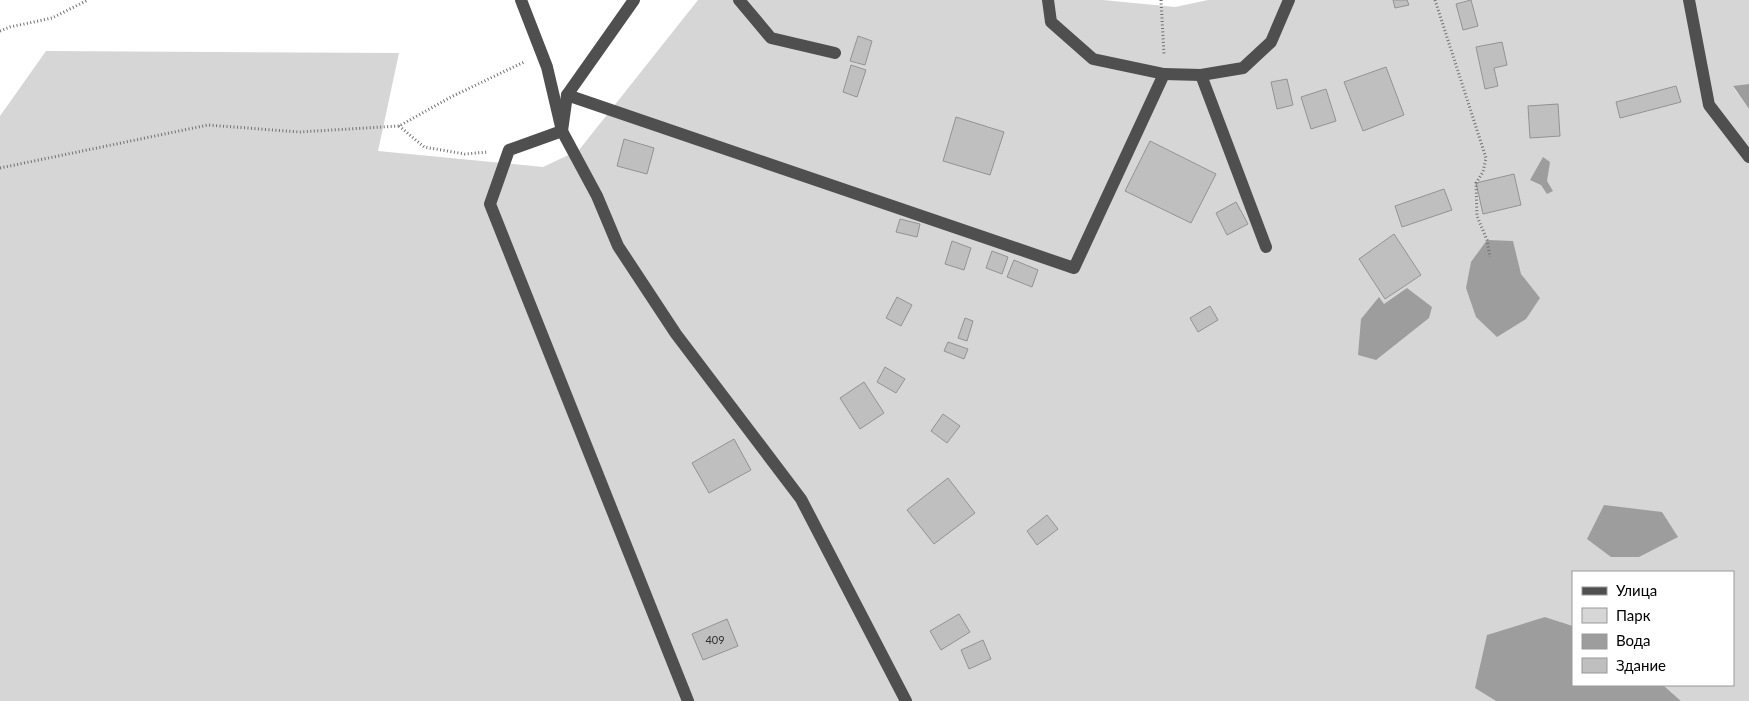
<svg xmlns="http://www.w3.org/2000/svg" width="1749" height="701" viewBox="0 0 1749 701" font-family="Lato,sans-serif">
  <rect width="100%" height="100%" fill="#fff"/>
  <polygon fill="#d6d6d6" points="698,0 1103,0 1175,7 1208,0 1749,0 1749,84 1733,87 1749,109 1749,701 1681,701 1663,685 1733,685 1733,572 1573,572 1573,626 1545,617 1475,687 1496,701 0,701 0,116 46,51 399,53 378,151 543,167 579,150"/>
  <g fill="#9d9d9d">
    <polygon points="1749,84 1749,109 1733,86"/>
    <polygon points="1543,157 1550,162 1547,181 1553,191 1547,194 1541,185 1530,180"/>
    <polygon points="1487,240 1513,241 1521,274 1540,298 1526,319 1497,337 1476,317 1466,288 1471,262"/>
    <polygon points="1407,288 1432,307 1429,318 1376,360 1358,355 1361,319 1379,297 1384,304"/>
    <polygon points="1604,505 1662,512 1678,537 1639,557 1611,557 1587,539"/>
    <polygon points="1545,617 1573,626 1573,685 1663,685 1681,701 1496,701 1475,688 1487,635"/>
  </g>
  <g fill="#bfbfbf" stroke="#939393">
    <polygon points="1393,0 1407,0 1409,5 1395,8"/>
    <polygon points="1471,0 1478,26 1463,30 1456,4"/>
    <polygon points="858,36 872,41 865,65 850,61"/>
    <polygon points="1502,42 1507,65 1494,68 1498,86 1485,89 1476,47"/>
    <polygon points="851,65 866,70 857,97 843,92"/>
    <polygon points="1386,67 1404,115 1363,131 1344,82"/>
    <polygon points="1287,79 1293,105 1277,109 1271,82"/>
    <polygon points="1676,86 1681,102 1620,118 1616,102"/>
    <polygon points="1326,89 1336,121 1311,129 1301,97"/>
    <polygon points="1558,104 1560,136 1530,138 1528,106"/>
    <polygon points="956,117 1004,132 990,175 943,161"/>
    <polygon points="624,139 654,148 647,174 617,166"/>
    <polygon points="1150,141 1216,174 1191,223 1125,191"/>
    <polygon points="1514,174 1521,205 1483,214 1476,183"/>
    <polygon points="1444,189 1452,210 1402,227 1395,206"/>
    <polygon points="1236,202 1248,224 1227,235 1216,213"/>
    <polygon points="900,219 920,224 917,237 896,232"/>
    <polygon points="1394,234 1421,275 1385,299 1359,259"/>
    <polygon points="952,241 971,248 964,270 945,264"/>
    <polygon points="992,251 1008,257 1002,274 986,268"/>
    <polygon points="1014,260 1038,270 1032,287 1007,277"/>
    <polygon points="897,297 912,305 901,326 886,318"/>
    <polygon points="1210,306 1218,320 1198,332 1190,318"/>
    <polygon points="965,318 973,321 967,341 958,338"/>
    <polygon points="948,342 968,349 964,359 944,351"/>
    <polygon points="885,367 905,379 896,393 877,382"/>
    <polygon points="864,382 884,413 860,429 840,398"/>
    <polygon points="943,414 960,426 947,443 931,431"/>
    <polygon points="734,439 751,470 709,493 692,463"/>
    <polygon points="948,478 975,513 934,544 907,510"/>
    <polygon points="1047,515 1058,529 1037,545 1027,531"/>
    <polygon points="959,614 970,632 941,650 930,631"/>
    <polygon points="727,619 738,646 703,660 692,634"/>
    <polygon points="983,640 991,659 969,669 961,650"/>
  </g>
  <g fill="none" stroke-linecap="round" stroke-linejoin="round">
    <g stroke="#717171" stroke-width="3" stroke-dasharray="1 2.5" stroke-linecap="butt">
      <polyline points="1161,0 1164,55"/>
      <polyline points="1435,0 1486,158 1483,172 1476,183 1477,216 1487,240 1490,257"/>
      <polyline points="0,31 10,27 52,18 88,0"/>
      <polyline points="399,126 424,147 465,154 488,152"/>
      <polyline points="0,168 208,125 299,132 399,126 451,97 524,62"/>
    </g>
    <g stroke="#4f4f4f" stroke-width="12">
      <polyline points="521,0 547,67 562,131 597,196 618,246 676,334 801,499 906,701"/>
      <polyline points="634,0 567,95 1074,268 1164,74 1093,59 1051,22 1048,0"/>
      <polyline points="739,0 771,38 835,53"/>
      <polyline points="1689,0 1709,105 1749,157"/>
      <polyline points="1164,74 1201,75 1243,68 1271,42 1289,0"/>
      <polyline points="1201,75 1266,247"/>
      <polyline points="567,95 562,131 509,150 490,204 688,701"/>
    </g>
  </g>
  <g text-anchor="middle" stroke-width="4.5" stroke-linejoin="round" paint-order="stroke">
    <g font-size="11" fill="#303030">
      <text x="715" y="644">409</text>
    </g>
  </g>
  <rect x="1572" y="571" width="162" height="115" fill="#ffffff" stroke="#999999"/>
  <rect x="1582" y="587" width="25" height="8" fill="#4f4f4f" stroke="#999999"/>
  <text x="1616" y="596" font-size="15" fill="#000000">Улица</text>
  <rect x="1582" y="608" width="25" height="15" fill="#d6d6d6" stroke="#999999"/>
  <text x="1616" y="621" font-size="15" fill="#000000">Парк</text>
  <rect x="1582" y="634" width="25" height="15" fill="#9d9d9d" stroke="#999999"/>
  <text x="1616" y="646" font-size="15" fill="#000000">Вода</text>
  <rect x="1582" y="658" width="25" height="15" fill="#bfbfbf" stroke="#999999"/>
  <text x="1616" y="671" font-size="15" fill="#000000">Здание</text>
</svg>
